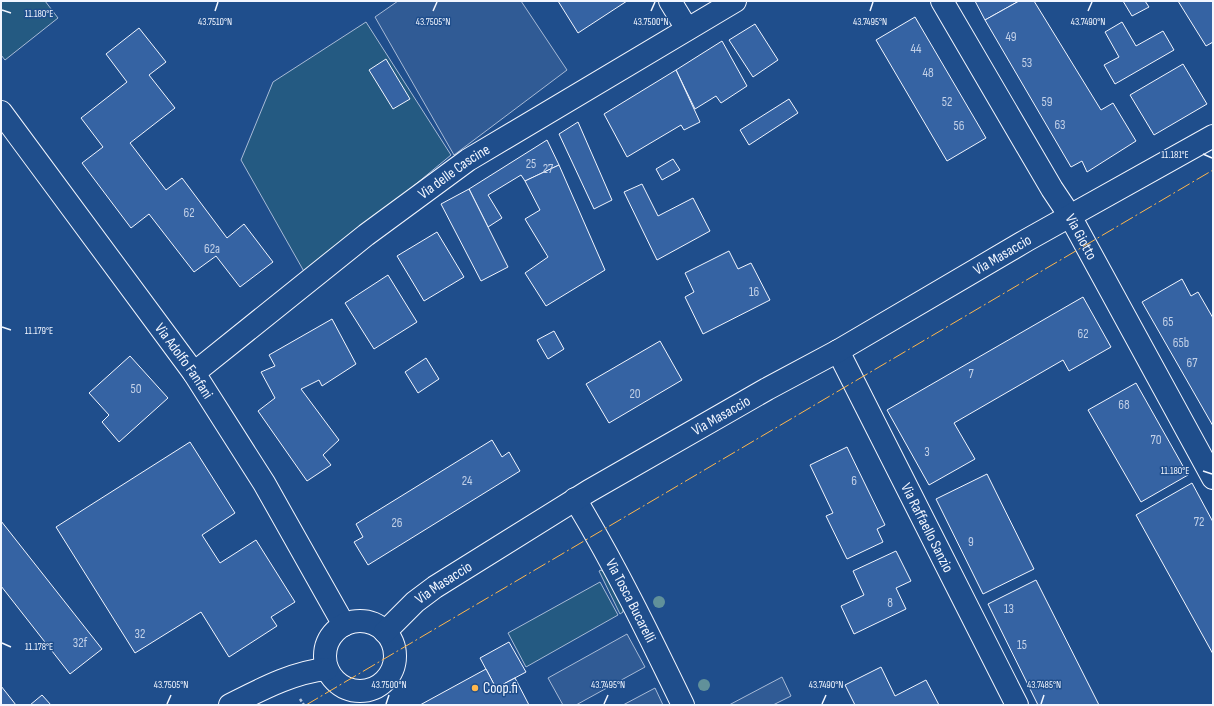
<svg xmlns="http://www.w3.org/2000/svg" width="1214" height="706" viewBox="0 0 1214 706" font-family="'Sofia Sans Condensed',sans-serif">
  <rect width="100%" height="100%" fill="#1f4e8c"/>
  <g fill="#245a82" stroke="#a8bbd7">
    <polygon points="1,1 45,1 58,18 5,60 1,55"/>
    <polygon points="366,22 451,155 306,275 241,160 273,82"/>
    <polygon points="601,570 605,573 623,608 623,612 620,614 599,571"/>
    <polygon points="600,582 618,615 526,667 508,633"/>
  </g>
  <g fill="#305b95" stroke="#a8bbd7">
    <polygon points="398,1 521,1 567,70 454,155 375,17"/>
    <polygon points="627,634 645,667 576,705 563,705 548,678"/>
    <polygon points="782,677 791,696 773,705 729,705"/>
    <polygon points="655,688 663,705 623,705"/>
  </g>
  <g fill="#3563a3" stroke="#f2f6ff">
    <polygon points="558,1 627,1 578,33"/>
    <polygon points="975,1 1019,1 985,20"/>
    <polygon points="1019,1 1034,1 1101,110 1113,103 1136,141 1087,172 1082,161 1071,167 985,20"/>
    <polygon points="1123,1 1145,1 1149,7 1132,16"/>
    <polygon points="1178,1 1213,1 1213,42 1206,46"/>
    <polygon points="915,17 986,138 947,161 876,40"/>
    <polygon points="1122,22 1136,46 1163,31 1174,50 1115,84 1104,65 1119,57 1105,32"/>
    <polygon points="755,24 778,60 753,77 729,40"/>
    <polygon points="139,28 166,62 149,75 175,108 130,143 166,190 182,178 227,238 244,224 273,262 240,287 216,256 194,272 149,214 131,228 82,163 103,147 81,118 127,82 106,54"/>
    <polygon points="722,41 747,86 721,103 716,96 695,109 676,70"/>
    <polygon points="386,59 410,99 393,109 369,70"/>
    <polygon points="1183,64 1207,104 1154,135 1130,95"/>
    <polygon points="676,70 700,122 684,130 681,125 627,157 604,114"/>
    <polygon points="789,99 798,113 749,145 740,130"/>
    <polygon points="578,122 612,200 594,209 559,134"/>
    <polygon points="547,140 559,165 525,181 521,175 488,195 502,218 488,227 469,189"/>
    <polygon points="673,159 680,170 662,180 656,169"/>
    <polygon points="559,165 605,270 546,306 525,273 548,257 525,219 540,210 525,181"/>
    <polygon points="642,184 658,216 693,198 710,231 657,260 624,192"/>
    <polygon points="469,189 508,267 481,281 441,204"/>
    <polygon points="437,232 464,277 424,301 397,256"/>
    <polygon points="729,251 738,269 751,263 770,300 703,334 685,297 694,292 685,273"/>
    <polygon points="388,275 417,322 374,349 345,303"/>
    <polygon points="1182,279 1191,296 1198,292 1213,318 1213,426 1142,302"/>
    <polygon points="1083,297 1111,347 1069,371 1063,360 954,423 975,459 929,485 887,410"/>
    <polygon points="332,319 356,364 322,386 319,380 301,389 339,440 323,455 331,465 307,481 258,411 275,398 261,372 275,366 269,355"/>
    <polygon points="554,331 564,349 548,359 537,340"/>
    <polygon points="660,341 682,380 609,423 586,384"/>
    <polygon points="130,356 168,398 119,442 102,422 109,415 89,393"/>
    <polygon points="426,358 439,379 418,393 405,372"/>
    <polygon points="1136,383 1188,475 1141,502 1088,410"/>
    <polygon points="492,440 502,457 509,452 520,471 368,565 354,542 363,537 356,524"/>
    <polygon points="190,442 235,513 202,535 220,563 256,540 295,602 271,617 277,626 229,657 201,612 135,653 56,527"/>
    <polygon points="847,447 885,525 877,529 883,542 847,559 826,516 833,513 810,465"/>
    <polygon points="987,474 1034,569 983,594 936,499"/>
    <polygon points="1192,483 1213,522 1213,654 1136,515"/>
    <polygon points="1,521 102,649 70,674 1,586"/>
    <polygon points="896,551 911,581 896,588 906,609 854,634 841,606 864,595 853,571"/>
    <polygon points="1036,580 1099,705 1038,705 988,604"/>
    <polygon points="509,642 526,672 496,688 480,658"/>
    <polygon points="881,667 895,696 926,680 939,705 855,705 845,685"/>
    <polygon points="486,669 496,688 515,678 529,705 420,705"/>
    <polygon points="1,686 16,705 1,705"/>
    <polygon points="42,695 51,705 30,705"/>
  </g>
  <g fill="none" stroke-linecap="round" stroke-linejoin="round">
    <defs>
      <g id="minor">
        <polyline points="670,1 687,29"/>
        <path id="s1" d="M942,1L1052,189L1070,216L1213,478"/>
        <path id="s2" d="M1,112L194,373L264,483L344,625"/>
        <path id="s3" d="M838,351L1017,705"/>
        <path id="s4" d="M194,373L366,235L468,160L735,1"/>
        <path id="s5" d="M575,499C615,565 649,635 683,705"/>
        <circle cx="360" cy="656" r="35"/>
        <path id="s6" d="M385,632L415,602L435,587L589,491L767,389L838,351L1027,240L1213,136"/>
        <path d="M230,705C260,690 293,672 327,669"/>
      </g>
    </defs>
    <use href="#minor" stroke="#f2f6ff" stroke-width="24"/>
    <polyline stroke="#b3c4dc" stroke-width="2.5" stroke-dasharray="3 2" stroke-linecap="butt" points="300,699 304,705"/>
    <use href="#minor" stroke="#1f4e8c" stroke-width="22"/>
    <polyline stroke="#ffb74d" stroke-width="1" stroke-dasharray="14 3 2 3" stroke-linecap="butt" points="306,705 1213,170"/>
  </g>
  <g fill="#61919a">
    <circle cx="659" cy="602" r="6"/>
    <circle cx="704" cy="685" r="6"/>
  </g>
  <path fill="none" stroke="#f2f6ff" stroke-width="1.5" d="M2,10L11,13M215,11L218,2M433,11L437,2M651,11L655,2M870,11L873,2M1088,11L1092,2M1203,154L1212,158M2,327L11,330M1203,471L1212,474M2,643L11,647M167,704L171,695M386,704L389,695M604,704L608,695M822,704L826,695M1041,704L1044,695"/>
  <circle fill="#ffb74d" stroke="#1f4e8c" stroke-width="1.5" cx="475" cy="688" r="4"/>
  <g text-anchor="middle" stroke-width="3" stroke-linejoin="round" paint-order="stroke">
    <g font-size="13" fill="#c3d1e8">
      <text x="1011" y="41">49</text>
      <text x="916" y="53">44</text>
      <text x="1027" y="67">53</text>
      <text x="928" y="77">48</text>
      <text x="947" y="106">52</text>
      <text x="1047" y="106">59</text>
      <text x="1060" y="129">63</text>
      <text x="959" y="130">56</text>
      <text x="531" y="168">25</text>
      <text x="548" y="173">27</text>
      <text x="189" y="217">62</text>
      <text x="212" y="253">62a</text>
      <text x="754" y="296">16</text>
      <text x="1168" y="326">65</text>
      <text x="1083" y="338">62</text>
      <text x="1181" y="347">65b</text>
      <text x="1192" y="367">67</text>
      <text x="971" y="378">7</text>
      <text x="136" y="393">50</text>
      <text x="635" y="398">20</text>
      <text x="1124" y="409">68</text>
      <text x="1156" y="444">70</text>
      <text x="927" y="456">3</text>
      <text x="467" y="485">24</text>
      <text x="854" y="485">6</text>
      <text x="1199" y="526">72</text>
      <text x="397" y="527">26</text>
      <text x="971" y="546">9</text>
      <text x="890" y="607">8</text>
      <text x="1009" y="613">13</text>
      <text x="140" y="638">32</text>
      <text x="80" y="647">32f</text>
      <text x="1022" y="649">15</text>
    </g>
    <g font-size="15" fill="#f2f6ff" stroke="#1f4e8c">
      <text dy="5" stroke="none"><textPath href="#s4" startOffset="329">Via delle Cascine</textPath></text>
      <text dy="5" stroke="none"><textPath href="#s1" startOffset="274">Via Giotto</textPath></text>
      <text dy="5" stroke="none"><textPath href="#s6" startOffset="725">Via Masaccio</textPath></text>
      <text dy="5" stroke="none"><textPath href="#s2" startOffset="309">Via Adolfo Fanfani</textPath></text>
      <text dy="5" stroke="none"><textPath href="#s6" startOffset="401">Via Masaccio</textPath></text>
      <text dy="5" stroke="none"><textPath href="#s3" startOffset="198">Via Raffaello Sanzio</textPath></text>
      <text dy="5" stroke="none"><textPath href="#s6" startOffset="77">Via Masaccio</textPath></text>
      <text dy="5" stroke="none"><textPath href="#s5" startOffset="116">Via Tosca Bucarelli</textPath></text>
    </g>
    <g font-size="15" fill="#f2f6ff" stroke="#1f4e8c" text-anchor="start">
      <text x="483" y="693">Coop.fi</text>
    </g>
  </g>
  <g font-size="10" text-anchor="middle" fill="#f2f6ff" stroke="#1f4e8c" stroke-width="3" stroke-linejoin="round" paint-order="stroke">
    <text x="39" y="17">11.180°E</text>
    <text x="215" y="25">43.7510°N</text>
    <text x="1088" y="25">43.7490°N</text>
    <text x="433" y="25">43.7505°N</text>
    <text x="651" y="25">43.7500°N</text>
    <text x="870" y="25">43.7495°N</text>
    <text x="1175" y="158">11.181°E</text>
    <text x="39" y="334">11.179°E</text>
    <text x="1175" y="474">11.180°E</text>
    <text x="39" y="650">11.178°E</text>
    <text x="171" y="688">43.7505°N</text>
    <text x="389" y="688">43.7500°N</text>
    <text x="608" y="688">43.7495°N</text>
    <text x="826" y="688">43.7490°N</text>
    <text x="1044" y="688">43.7485°N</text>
  </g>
  <rect width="1214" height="706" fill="none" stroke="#f2f6ff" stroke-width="4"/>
</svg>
